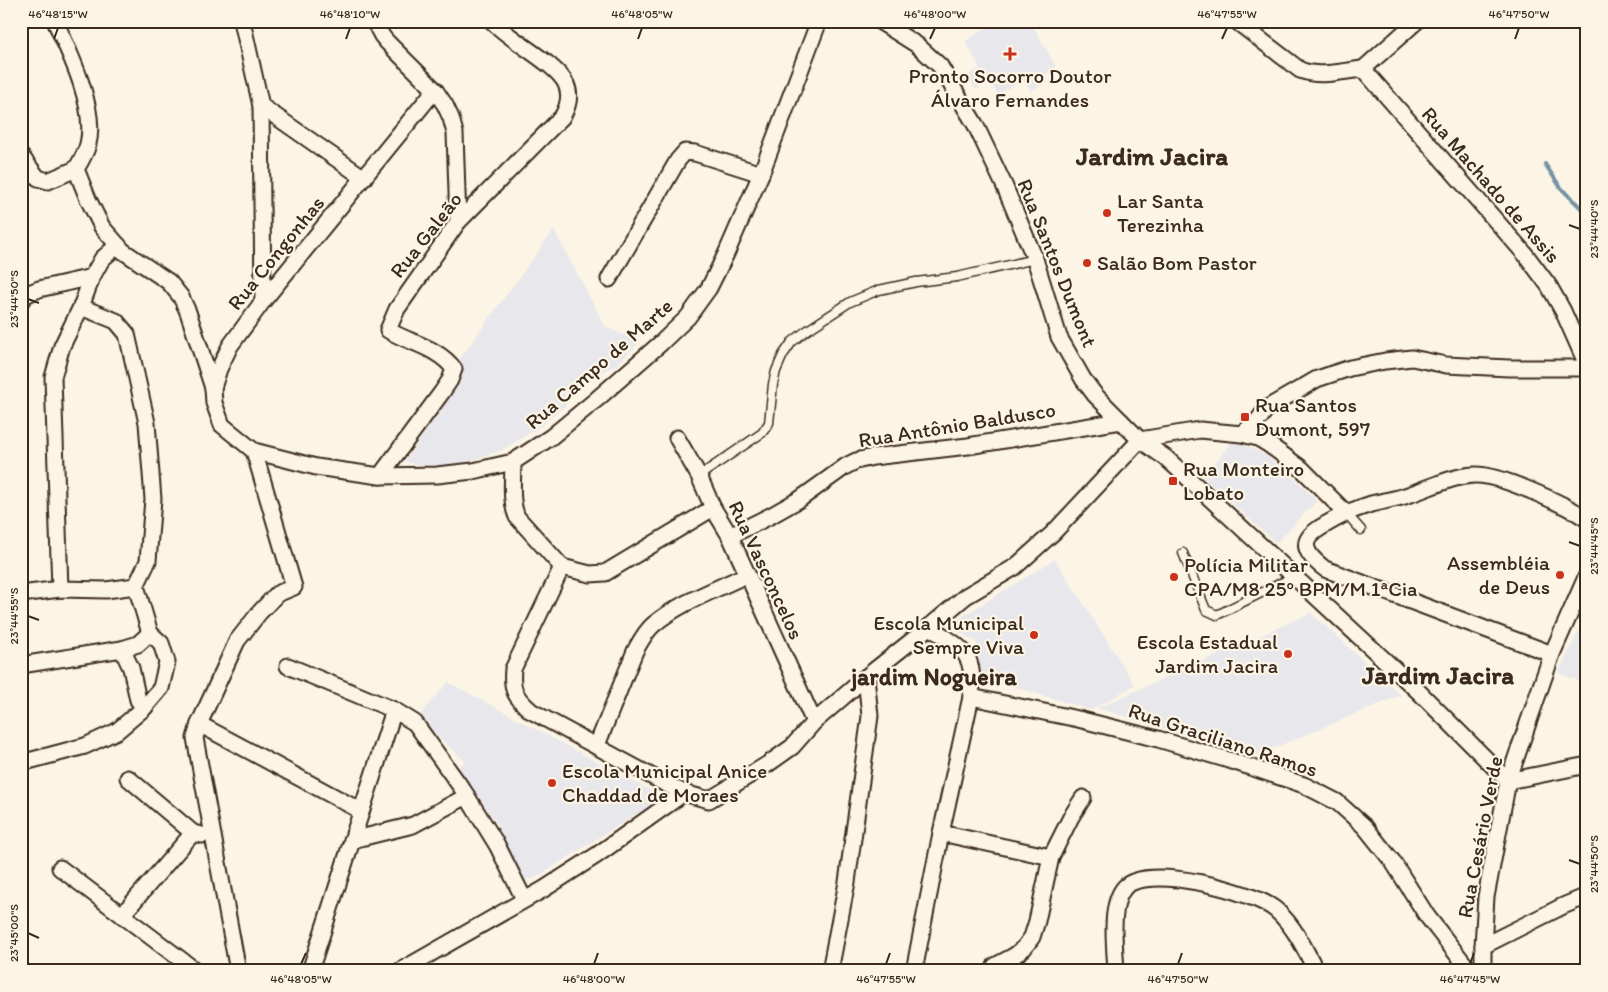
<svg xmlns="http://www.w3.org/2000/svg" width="1608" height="992" viewBox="0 0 1608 992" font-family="Itim,sans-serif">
  <rect width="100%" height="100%" fill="#fcf5e5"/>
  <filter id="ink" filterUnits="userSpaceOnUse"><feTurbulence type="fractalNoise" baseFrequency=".02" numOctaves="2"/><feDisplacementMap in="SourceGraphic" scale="10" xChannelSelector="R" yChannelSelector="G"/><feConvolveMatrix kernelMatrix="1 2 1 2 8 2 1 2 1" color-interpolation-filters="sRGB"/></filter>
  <g filter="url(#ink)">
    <g fill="#e8e7eb">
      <polygon points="998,21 1030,21 1056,67 1044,76 1047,82 1031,91 1023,80 998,94 989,82 976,90 967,76 980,68 965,41"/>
      <polygon points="554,230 605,326 639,343 615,366 593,375 580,385 565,406 540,427 500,451 455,466 414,464 405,461 459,383 462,375 458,361"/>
      <polygon points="1234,440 1267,456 1296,480 1317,501 1276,543 1203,477"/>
      <polygon points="1055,559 1135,685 1091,710 985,678 981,672 976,642 952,628 960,618"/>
      <polygon points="1311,613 1401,695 1255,756 1097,708"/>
      <polygon points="1587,615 1587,684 1558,673"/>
      <polygon points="448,682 663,797 534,879 524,880 512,862 498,825 479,797 456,770 465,761 426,726 421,714"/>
    </g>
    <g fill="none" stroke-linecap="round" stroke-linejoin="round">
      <polyline stroke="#7591a3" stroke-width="4" points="1545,164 1561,188 1587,214"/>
      <defs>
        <g id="lane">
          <polyline points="699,476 762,433 769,423 773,384 776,371 783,355 792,342 806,331 850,302 879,290 916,282 957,277 1035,259"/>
          <polyline points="1346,513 1361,530"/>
          <polyline points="1183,553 1206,610 1217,615 1285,581 1295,577"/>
        </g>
        <g id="street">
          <path d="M55,21C70,53 97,109 88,144C86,153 81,161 76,169L88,199L102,227L123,251L169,282L181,297L188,312L213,388"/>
          <polyline points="242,21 261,106 263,301"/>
          <polyline points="374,21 382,36 387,42 435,90 445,105 451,118 455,133 458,222"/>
          <polyline points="879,21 917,45 940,66 975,124 1004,185 1035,259 1059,337 1083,379 1095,395 1140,440 1166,458 1189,479 1419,692 1508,781 1587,765"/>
          <path d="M1236,21L1300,70C1320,78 1342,71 1363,69"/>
          <polyline points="1363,69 1525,254 1549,286 1563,311 1587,365"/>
          <polyline points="1363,69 1417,21"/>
          <polyline points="435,90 263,301 230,346 219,369 213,388 214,403 222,425 254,451 316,467 380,476 437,475 473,471 513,462 551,437 597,399 661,343 688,317 709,288 726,254 761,174 819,21"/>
          <polyline points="261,106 364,178"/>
          <polyline points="21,156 38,178 48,181 76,169"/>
          <polyline points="609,279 678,160 685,152 695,153 761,174"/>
          <polyline points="21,301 25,295 39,289 92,277"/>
          <polyline points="1242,434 1259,419 1267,408 1317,379 1350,368 1385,361 1412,358 1446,365 1509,368 1587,368"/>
          <polyline points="677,438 699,476 713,508 730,536 814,722"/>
          <path d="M1140,440L1200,430L1242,434L1258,438L1268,444L1302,469L1346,513C1354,510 1362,507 1371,504C1383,501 1396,499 1408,495C1429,488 1452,476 1474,475C1498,473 1566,505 1587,519"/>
          <path d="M513,462C513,480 510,501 517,517L562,567"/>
          <path d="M380,476L442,392L450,380L454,369C438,347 409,343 388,330L397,309L458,222L562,117C568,107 571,95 566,84C556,63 510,41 492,21"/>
          <path d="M1346,513C1318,530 1285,539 1325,569L1552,654"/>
          <polyline points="730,536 772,515 800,499 846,466 856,461 873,457 968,446 1121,421"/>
          <path d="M562,567L513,669C511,690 515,697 531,711L664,783L684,793L709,800L768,764L792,747L814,722L866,677L929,627L966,596L1015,567L1053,533L1140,440"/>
          <polyline points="562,567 590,574 605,573 713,508"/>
          <polyline points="60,589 53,377 62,346 81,307 92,277 102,259 118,245"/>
          <polyline points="21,594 60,589 106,590 136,586"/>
          <polyline points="122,649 131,668 138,700 144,708"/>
          <polyline points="21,665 122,649 138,644 150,633"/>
          <polyline points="288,666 394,710 415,723 463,790 497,845 524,899"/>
          <polyline points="971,697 1078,719 1158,739 1232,761 1304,785 1337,802 1365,827 1393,862 1427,916 1470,971"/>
          <polyline points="199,724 361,811"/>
          <path d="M597,745L635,651C640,642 645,632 653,625C679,603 715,590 746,575"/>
          <polyline points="21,763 85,746 117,731 144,708 161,688 167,662 161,643 150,633 136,586 148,561 153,499 147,423 127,334 116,321 81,307"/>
          <polyline points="128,778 193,833 202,835"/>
          <polyline points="941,833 1051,857"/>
          <polyline points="352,840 413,825 467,796"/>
          <polyline points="60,868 196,971"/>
          <polyline points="122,915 193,833"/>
          <polyline points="1483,946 1563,906 1587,896"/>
          <polyline points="995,966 1014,956 1024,948 1032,937 1037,921 1051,857 1071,817 1083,798"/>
          <polyline points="238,971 195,738 199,724 237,641 259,613 277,594 294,587 254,451"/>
          <polyline points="310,971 394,710"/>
          <polyline points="400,971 544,889 597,855 684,793"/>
          <polyline points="830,971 847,882 870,716 866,677"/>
          <path d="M914,971L941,833L971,697C976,652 963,649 929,627"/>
          <path d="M1116,971C1115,948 1109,906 1124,888C1145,863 1254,891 1276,910C1295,927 1305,949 1316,971"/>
          <polyline points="1483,971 1483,946 1486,897 1508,781 1552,654 1587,575"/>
        </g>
      </defs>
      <use href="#lane" stroke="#3b2a1e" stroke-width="11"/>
      <use href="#street" stroke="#3b2a1e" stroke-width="19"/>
      <use href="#lane" stroke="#fcf5e5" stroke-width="8"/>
      <use href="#street" stroke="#fcf5e5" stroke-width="15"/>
    </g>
  </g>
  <path fill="none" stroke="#3b2a1e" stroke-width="2" d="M54,39L58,28M346,39L350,28M638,39L642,28M930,39L935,28M1222,39L1227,28M1515,39L1519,28M1569,225L1580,229M28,299L39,303M1569,542L1580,546M28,616L39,620M1569,860L1580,864M28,933L39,938M301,964L306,953M594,964L598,953M886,964L890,953M1178,964L1182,953M1470,964L1474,953"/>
  <g fill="#c8321e" stroke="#fcf5e5" stroke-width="2">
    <path d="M1007.5 46.5h5v5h5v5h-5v5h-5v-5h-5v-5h5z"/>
    <circle cx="1107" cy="213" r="5"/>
    <circle cx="1087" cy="263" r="5"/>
    <rect x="1240" y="412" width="10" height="10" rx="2.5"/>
    <rect x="1168" y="476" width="10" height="10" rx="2.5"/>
    <circle cx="1560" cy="575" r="5"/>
    <circle cx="1174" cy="577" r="5"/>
    <circle cx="1034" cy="635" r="5"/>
    <circle cx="1288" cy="654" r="5"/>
    <circle cx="552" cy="783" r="5"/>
  </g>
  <g text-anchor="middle" stroke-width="4.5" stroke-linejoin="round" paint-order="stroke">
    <g font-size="21" fill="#3b2a1e" stroke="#fcf5e5" text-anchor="start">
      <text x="1010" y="83" text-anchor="middle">Pronto Socorro Doutor<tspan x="1010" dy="24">Álvaro Fernandes</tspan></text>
      <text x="1117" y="208">Lar Santa<tspan x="1117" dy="24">Terezinha</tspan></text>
      <text x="1097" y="270">Salão Bom Pastor</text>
      <text x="1255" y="412">Rua Santos<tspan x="1255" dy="24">Dumont, 597</tspan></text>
      <text x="1183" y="476">Rua Monteiro<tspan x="1183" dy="24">Lobato</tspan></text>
      <text x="1550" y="570" text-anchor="end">Assembléia<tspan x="1550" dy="24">de Deus</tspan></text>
      <text x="1184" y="572">Polícia Militar<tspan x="1184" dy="24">CPA/M8 25º BPM/M 1ªCia</tspan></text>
      <text x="1024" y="630" text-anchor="end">Escola Municipal<tspan x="1024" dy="24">Sempre Viva</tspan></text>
      <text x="1278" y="649" text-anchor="end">Escola Estadual<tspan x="1278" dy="24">Jardim Jacira</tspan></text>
      <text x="562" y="778">Escola Municipal Anice<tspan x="562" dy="24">Chaddad de Moraes</tspan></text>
    </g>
    <g font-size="21" fill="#3b2a1e" stroke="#fcf5e5">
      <text transform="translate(1491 185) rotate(49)" y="7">Rua Machado de Assis</text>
      <text transform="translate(426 235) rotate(-52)" y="7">Rua Galeão</text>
      <text transform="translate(276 253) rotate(-51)" y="7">Rua Congonhas</text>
      <text transform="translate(1057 263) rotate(68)" y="7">Rua Santos Dumont</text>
      <text transform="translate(599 364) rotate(-41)" y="7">Rua Campo de Marte</text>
      <text transform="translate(957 425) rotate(-9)" y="7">Rua Antônio Baldusco</text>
      <text transform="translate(766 570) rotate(65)" y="7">Rua Vasconcelos</text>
      <text transform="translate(1223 740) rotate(18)" y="7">Rua Graciliano Ramos</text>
      <text transform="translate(1480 837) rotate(-79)" y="7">Rua Cesário Verde</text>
    </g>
    <g font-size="24" font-weight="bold" fill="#3b2a1e" stroke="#fcf5e5">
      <text x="934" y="685">jardim Nogueira</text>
    </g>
    <g font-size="26" font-weight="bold" fill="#3b2a1e" stroke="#fcf5e5">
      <text x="1152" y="165">Jardim Jacira</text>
      <text x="1438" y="684">Jardim Jacira</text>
    </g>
  </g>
  <rect width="1608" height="992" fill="none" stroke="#fcf5e5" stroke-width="55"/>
  <rect x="28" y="28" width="1552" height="936" fill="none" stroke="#3b2a1e" stroke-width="2"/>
  <g font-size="12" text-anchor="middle" fill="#3b2a1e">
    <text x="58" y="18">46°48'15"W</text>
    <text x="350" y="18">46°48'10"W</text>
    <text x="642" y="18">46°48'05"W</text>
    <text x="935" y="18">46°48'00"W</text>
    <text x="1227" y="18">46°47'55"W</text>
    <text x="1519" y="18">46°47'50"W</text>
    <text transform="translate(1594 229) rotate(-90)" y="4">23°44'40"S</text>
    <text transform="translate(14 299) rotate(-90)" y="4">23°44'50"S</text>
    <text transform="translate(1594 546) rotate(-90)" y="4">23°44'45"S</text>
    <text transform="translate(14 616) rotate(-90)" y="4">23°44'55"S</text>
    <text transform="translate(1594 864) rotate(-90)" y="4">23°44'50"S</text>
    <text transform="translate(14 933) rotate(-90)" y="4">23°45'00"S</text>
    <text x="301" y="983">46°48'05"W</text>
    <text x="594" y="983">46°48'00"W</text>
    <text x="886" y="983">46°47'55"W</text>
    <text x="1178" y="983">46°47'50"W</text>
    <text x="1470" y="983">46°47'45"W</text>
  </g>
</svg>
